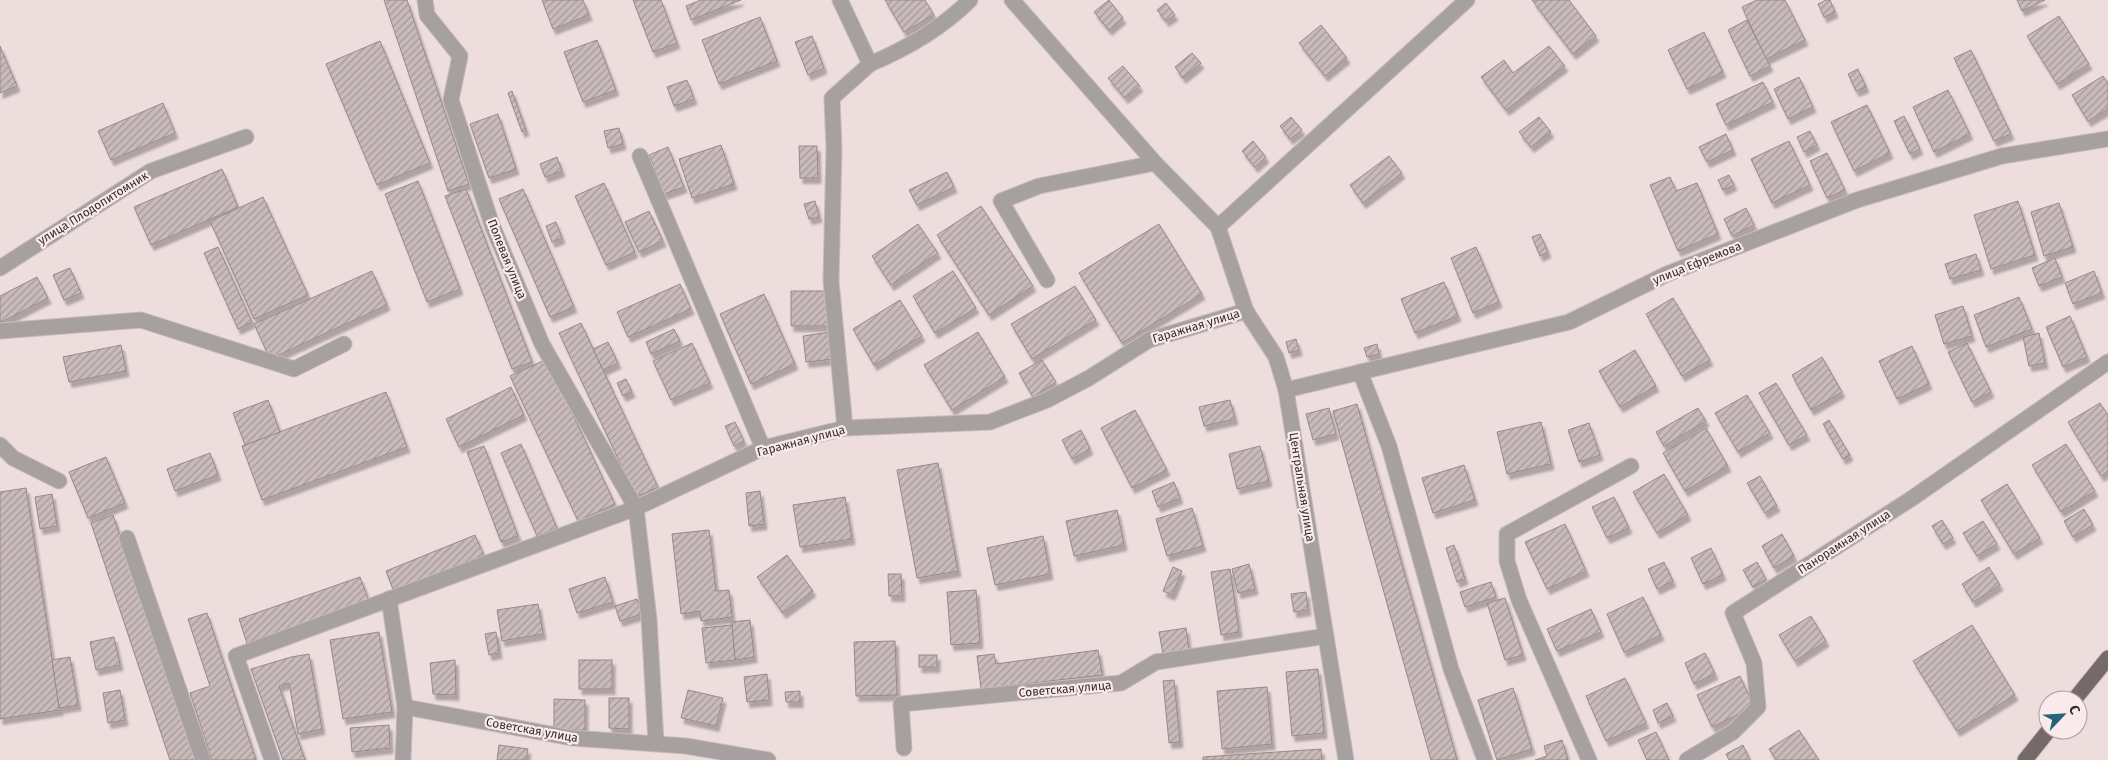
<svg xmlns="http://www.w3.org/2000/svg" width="2108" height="760" viewBox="0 0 2108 760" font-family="'Fira Sans',sans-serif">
  <defs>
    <pattern id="building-hatch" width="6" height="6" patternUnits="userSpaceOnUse" patternTransform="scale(1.25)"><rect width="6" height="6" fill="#cabbbb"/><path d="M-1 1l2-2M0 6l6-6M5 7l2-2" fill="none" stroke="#a59898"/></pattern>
    <filter id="shadow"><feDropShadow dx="3" dy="5.5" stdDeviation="1" flood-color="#0004"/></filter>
  </defs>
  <rect width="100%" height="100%" fill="#eddddd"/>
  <g fill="url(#building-hatch)" stroke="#978989" filter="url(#shadow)">
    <polygon points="384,0 407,0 469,184 448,191"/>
    <polygon points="542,0 583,0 589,15 553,29"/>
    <polygon points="633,0 661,0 677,43 653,52"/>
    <polygon points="701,0 741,0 691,20 686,6"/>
    <polygon points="885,0 925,0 934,15 904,32"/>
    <polygon points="1109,0 1123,18 1109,30 1094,12"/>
    <polygon points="1532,0 1569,0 1596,36 1573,54"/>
    <polygon points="1757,0 1785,0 1805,40 1766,59 1742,7"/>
    <polygon points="1826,0 1830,0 1835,12 1824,17 1818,4"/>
    <polygon points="2017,0 2045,0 2022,11"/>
    <polygon points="1166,3 1175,15 1166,21 1157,10"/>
    <polygon points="2059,16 2089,64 2057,84 2027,36"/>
    <polygon points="760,17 777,61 719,84 702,40"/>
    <polygon points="1747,20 1770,66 1750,76 1728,30"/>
    <polygon points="1321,25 1347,58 1325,76 1299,43"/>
    <polygon points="1704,32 1723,72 1687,89 1668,50"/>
    <polygon points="812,36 824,68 808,75 795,42"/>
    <polygon points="597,40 616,90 583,102 564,52"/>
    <polygon points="380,41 430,163 377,185 326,64"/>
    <polygon points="0,46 17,86 0,93"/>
    <polygon points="1549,46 1565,66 1506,110 1481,77 1504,60 1513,73"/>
    <polygon points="1971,50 2011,134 1994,141 1954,58"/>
    <polygon points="1192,53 1201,63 1183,78 1175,67"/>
    <polygon points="1123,66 1140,86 1125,98 1108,78"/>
    <polygon points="1858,69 1866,87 1856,91 1848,74"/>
    <polygon points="2103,76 2108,83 2108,109 2088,121 2072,95"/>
    <polygon points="1799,77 1813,107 1788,119 1774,89"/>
    <polygon points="687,80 694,99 674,106 667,87"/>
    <polygon points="1763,82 1773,102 1726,125 1716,104"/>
    <polygon points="1948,90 1970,134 1934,152 1913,107"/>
    <polygon points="512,91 526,130 522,132 508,93"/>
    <polygon points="163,103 175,133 111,160 98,131"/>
    <polygon points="1867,105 1890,153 1854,171 1831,122"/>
    <polygon points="498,114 516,169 489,178 470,124"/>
    <polygon points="1904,116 1920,149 1910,154 1894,121"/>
    <polygon points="1291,117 1302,130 1290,139 1280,126"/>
    <polygon points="1539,117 1551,132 1531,147 1519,132"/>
    <polygon points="619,128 623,144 608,148 604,131"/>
    <polygon points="1810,131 1817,145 1804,152 1797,137"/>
    <polygon points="1726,134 1733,150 1707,162 1699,147"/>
    <polygon points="1253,141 1266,157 1255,167 1242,151"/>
    <polygon points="1789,141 1810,185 1772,203 1751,159"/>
    <polygon points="721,145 734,184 692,198 679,159"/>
    <polygon points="799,146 817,146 818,178 800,178"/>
    <polygon points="668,147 684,187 664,194 649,155"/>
    <polygon points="1827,153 1845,190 1827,198 1810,161"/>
    <polygon points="1389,156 1402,173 1363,203 1350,185"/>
    <polygon points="557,157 562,171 545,177 540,164"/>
    <polygon points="222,169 238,207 151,245 134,207"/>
    <polygon points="947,172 954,187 917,205 909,190"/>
    <polygon points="1729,175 1734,185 1723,190 1718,180"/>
    <polygon points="1670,177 1676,191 1697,183 1718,234 1678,251 1650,185"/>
    <polygon points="418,181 460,289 427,302 385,194"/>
    <polygon points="604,183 635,252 606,265 575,196"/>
    <polygon points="466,189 532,362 512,369 445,196"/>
    <polygon points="523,189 574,307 550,317 499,199"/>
    <polygon points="263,197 308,295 254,319 210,221"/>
    <polygon points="815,201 819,217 809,219 804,204"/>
    <polygon points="2018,201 2035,255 1991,269 1974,215"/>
    <polygon points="2059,203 2073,247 2044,256 2031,212"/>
    <polygon points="981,206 1033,286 989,315 937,235"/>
    <polygon points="1746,208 1754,225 1732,236 1724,219"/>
    <polygon points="649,211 663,241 639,252 625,222"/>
    <polygon points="556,222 562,238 552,242 546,226"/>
    <polygon points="918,224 938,253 891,285 872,256"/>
    <polygon points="1159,224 1202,294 1122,343 1079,273"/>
    <polygon points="1540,234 1548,252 1540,256 1532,237"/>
    <polygon points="218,247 252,322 238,329 204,253"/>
    <polygon points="1476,247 1499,302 1473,313 1451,258"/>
    <polygon points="1976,254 1981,270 1950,279 1945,264"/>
    <polygon points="2055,258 2062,277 2039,286 2032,268"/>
    <polygon points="70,268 81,293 64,300 53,275"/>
    <polygon points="372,271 387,305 270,359 254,324"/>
    <polygon points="953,271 976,308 935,333 913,296"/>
    <polygon points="2094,271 2102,293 2073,304 2065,283"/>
    <polygon points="37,277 48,298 0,323 0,296"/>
    <polygon points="1444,282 1458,316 1415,333 1401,299"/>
    <polygon points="680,284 691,309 628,337 617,312"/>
    <polygon points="1075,286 1096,320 1032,359 1011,324"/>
    <polygon points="791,291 827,291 828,326 791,326"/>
    <polygon points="764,294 795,364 751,384 720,314"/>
    <polygon points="2019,297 2032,329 1986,347 1974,315"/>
    <polygon points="1673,298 1710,360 1682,376 1646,314"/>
    <polygon points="900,300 922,336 874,365 853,329"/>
    <polygon points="1963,306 1972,336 1944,344 1935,315"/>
    <polygon points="2070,316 2087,357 2063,367 2046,327"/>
    <polygon points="581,323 658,487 636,497 559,333"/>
    <polygon points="674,329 680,341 651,354 646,342"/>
    <polygon points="831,332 834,359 806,362 803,336"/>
    <polygon points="978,332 1005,377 952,410 924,365"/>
    <polygon points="2039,333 2045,363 2029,366 2023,337"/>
    <polygon points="1296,339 1299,350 1289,353 1286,342"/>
    <polygon points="608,342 618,363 603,370 593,349"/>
    <polygon points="692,343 710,383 671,400 653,361"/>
    <polygon points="1967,343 1991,392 1972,402 1948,352"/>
    <polygon points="1377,344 1379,354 1367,357 1364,348"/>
    <polygon points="121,345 126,371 69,382 63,357"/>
    <polygon points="1912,346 1929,384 1897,399 1879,361"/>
    <polygon points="1635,350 1656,386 1620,407 1599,371"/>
    <polygon points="1822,357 1842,392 1811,410 1792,375"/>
    <polygon points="547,359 615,504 578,521 510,376"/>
    <polygon points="1042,360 1056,382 1033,397 1019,373"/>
    <polygon points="626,379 632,392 623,396 617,383"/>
    <polygon points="1776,383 1807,435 1789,445 1759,393"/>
    <polygon points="511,387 524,415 459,447 446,419"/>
    <polygon points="386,392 407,447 262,500 242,446"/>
    <polygon points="1747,395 1770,433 1738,452 1715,413"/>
    <polygon points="268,400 280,432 245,445 233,413"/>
    <polygon points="1230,400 1235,419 1204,426 1199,407"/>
    <polygon points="2100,403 2108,415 2108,471 2101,476 2068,422"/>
    <polygon points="1357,404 1457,760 1431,760 1333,411"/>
    <polygon points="1329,408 1336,434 1313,440 1306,414"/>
    <polygon points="1698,408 1706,421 1664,446 1656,432"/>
    <polygon points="1135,410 1167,470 1132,488 1101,428"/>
    <polygon points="1829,420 1850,455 1843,459 1823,424"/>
    <polygon points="735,422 744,441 734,446 725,426"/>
    <polygon points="1541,422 1551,464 1507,474 1497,432"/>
    <polygon points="1589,423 1600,455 1579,462 1568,430"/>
    <polygon points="1706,428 1728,466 1685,491 1663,453"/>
    <polygon points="1081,430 1090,449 1072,459 1062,440"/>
    <polygon points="521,444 557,528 537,536 501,453"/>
    <polygon points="2066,444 2095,491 2061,512 2032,465"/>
    <polygon points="484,446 518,536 501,542 467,452"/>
    <polygon points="1260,446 1269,481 1237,489 1229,454"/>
    <polygon points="210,453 218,475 175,491 167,469"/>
    <polygon points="106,457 125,503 88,518 69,472"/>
    <polygon points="938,463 958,571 917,578 897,470"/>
    <polygon points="1464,465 1475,500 1433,513 1422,478"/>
    <polygon points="1664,474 1688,515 1657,533 1633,492"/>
    <polygon points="1760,476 1777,506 1765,513 1747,483"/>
    <polygon points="1174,482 1180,498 1158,507 1152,491"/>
    <polygon points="2007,484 2040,538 2014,554 1981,500"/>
    <polygon points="26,488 60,710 0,719 0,492"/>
    <polygon points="760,491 764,524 749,526 746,493"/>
    <polygon points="52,494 57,526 40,529 35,497"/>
    <polygon points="845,497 852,539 800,547 793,505"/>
    <polygon points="1614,497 1629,528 1607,538 1592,507"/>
    <polygon points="1192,508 1203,546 1167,556 1156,519"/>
    <polygon points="2084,509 2093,525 2073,537 2064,521"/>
    <polygon points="1117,510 1124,545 1074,556 1066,521"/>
    <polygon points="113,515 195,760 170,760 91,523"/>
    <polygon points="1942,520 1953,538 1943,544 1932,526"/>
    <polygon points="1983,521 1997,544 1977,556 1963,533"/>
    <polygon points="1565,524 1586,571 1547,589 1525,542"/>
    <polygon points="709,530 716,591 729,590 732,617 701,621 700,611 681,614 672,534"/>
    <polygon points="1782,534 1794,556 1774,568 1762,546"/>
    <polygon points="475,535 484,555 394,592 386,571"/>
    <polygon points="1043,536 1050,574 995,585 987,548"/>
    <polygon points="1454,545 1465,579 1457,582 1446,548"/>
    <polygon points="1711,548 1723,575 1703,584 1691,558"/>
    <polygon points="787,555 813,591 783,613 757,577"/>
    <polygon points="1664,562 1673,581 1657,589 1648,569"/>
    <polygon points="1757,562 1766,579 1753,587 1743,570"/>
    <polygon points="1249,564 1255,589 1238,593 1232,569"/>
    <polygon points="1173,567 1182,571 1172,595 1163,591"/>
    <polygon points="1989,567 2000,585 1973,602 1962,584"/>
    <polygon points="1230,569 1239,632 1221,635 1211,572"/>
    <polygon points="888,574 901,574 902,596 889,596"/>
    <polygon points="360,577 369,601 247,643 239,619"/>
    <polygon points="605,577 613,602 577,613 569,589"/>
    <polygon points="1491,582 1496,597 1465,607 1460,592"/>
    <polygon points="976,590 980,643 951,645 947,592"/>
    <polygon points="1306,592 1308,610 1294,612 1291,594"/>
    <polygon points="1643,597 1661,635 1624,652 1607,614"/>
    <polygon points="1505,598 1523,655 1505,660 1487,603"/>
    <polygon points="637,599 642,614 620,621 615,606"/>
    <polygon points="538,604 543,634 502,641 497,610"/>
    <polygon points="1591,609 1601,632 1557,651 1547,629"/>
    <polygon points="207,613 256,760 212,760 190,693 210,686 188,619"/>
    <polygon points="1811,616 1826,641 1795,661 1779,635"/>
    <polygon points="750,620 754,657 735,660 731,622"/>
    <polygon points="732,625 735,660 706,663 702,628"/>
    <polygon points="1972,625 2015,695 1957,731 1913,661"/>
    <polygon points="1186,628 1189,650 1163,654 1159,632"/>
    <polygon points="379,632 392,712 343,719 330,640"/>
    <polygon points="496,632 499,653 489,655 485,634"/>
    <polygon points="114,637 120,665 96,670 90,642"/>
    <polygon points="895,641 897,695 856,696 854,642"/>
    <polygon points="1098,650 1102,675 981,689 977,656 994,654 996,664"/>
    <polygon points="1705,653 1715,674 1694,684 1685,663"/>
    <polygon points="309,654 322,729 298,734 289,683 279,686 305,760 283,760 251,669 291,657"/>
    <rect x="919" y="655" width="18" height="12"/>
    <polygon points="70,657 78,705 59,708 52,660"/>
    <polygon points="455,660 456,695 433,694 430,663"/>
    <rect x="579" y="660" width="33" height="29"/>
    <polygon points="1318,669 1324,733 1292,736 1286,672"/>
    <polygon points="767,674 769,700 747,702 744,677"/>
    <polygon points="1740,676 1754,707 1712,727 1697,695"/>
    <polygon points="1625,678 1646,723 1606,741 1586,696"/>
    <polygon points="1174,680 1180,742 1169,743 1163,681"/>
    <polygon points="1267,687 1272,744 1222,749 1217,691"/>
    <polygon points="1513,688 1532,749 1497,760 1478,700"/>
    <polygon points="120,690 125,720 108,723 103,693"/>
    <polygon points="688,690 723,698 716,726 681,718"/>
    <polygon points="800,691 800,702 786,702 785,692"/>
    <polygon points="609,698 629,698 629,729 609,728"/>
    <polygon points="554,699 585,700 585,730 554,730"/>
    <polygon points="1667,703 1673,716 1658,723 1653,710"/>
    <polygon points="389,725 390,748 352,752 350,728"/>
    <polygon points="1799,730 1819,760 1776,760 1769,749"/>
    <polygon points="1656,732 1669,760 1647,760 1638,740"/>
    <polygon points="1562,740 1568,760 1535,760 1547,756 1544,746"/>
    <polygon points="499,745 528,749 526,760 497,760"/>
    <polygon points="1743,745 1750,760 1729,760 1726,754"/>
    <polygon points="1321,749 1322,760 1203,760 1203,757"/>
  </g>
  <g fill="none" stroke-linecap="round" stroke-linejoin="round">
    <defs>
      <g id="minor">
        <polyline points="425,0 427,15 460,56 451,100 492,225 542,344 636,508 649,619 656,743"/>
        <polyline points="840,0 870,64 832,98 834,148 831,281 845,428"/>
        <polyline points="1012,0 1155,163 1218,227 1246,311 1276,357 1286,390 1346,760"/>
        <path d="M870,64C908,48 941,29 970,0"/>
        <polyline points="640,156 763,448"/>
        <polyline points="1218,227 1467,0"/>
        <polyline points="0,268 151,171 246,137"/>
        <polyline points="1047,280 1001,201 1039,186 1155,163"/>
        <polyline points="0,331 141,320 294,369 344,344"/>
        <polyline points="1360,372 1389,446 1451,669 1485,760"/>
        <polyline points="1286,390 1569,322 1667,274 1857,200 2002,156 2108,139"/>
        <polyline points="0,445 13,458 59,481"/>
        <polyline points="127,538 203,760"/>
        <polyline points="389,599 405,707 572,738 686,746 768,760"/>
        <polyline points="904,748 901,704 1121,683 1156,662 1326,636"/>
        <polyline points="272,760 236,656 636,508 763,448 845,428 990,422 1047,400 1089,378 1149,340 1246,311"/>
        <polyline points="403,760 405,707"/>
        <polyline points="1589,760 1519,600 1507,561 1507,534 1631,466"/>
        <polyline points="1687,760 1733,732 1758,707 1754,663 1733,613 1911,499 2108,362"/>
      </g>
      <g id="major">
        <polyline points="2074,700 2108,658"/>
        <polyline points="2025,760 2049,730"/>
      </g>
    </defs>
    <use href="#minor" stroke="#c8baba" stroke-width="17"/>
    <use href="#major" stroke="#c8baba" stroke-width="17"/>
    <use href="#minor" stroke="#a7a0a0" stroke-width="15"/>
    <use href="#major" stroke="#756a6a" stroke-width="15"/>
  </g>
  <g text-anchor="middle" stroke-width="4.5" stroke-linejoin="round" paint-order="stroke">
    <g font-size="12" fill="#342e2e" stroke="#faebea">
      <text transform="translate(93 208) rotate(-32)" y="4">улица Плодопитомник</text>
      <text transform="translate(507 259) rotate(68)" y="4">Полевая улица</text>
      <text transform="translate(1697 263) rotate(-22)" y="4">улица Ефремова</text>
      <text transform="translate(1196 326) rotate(-17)" y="4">Гаражная улица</text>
      <text transform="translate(801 441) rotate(-15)" y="4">Гаражная улица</text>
      <text transform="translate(1302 487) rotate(81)" y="4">Центральная улица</text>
      <text transform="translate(1844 542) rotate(-33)" y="4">Панорамная улица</text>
      <text transform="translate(1065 689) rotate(-5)" y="4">Советская улица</text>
      <text transform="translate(532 730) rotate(10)" y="4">Советская улица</text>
    </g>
  </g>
  <g transform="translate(2063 715) rotate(65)"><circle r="24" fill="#faebea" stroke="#ab9f9f"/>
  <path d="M0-4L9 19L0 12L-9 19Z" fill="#28617b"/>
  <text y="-8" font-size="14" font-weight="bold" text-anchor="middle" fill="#342e2e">С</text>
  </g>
</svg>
